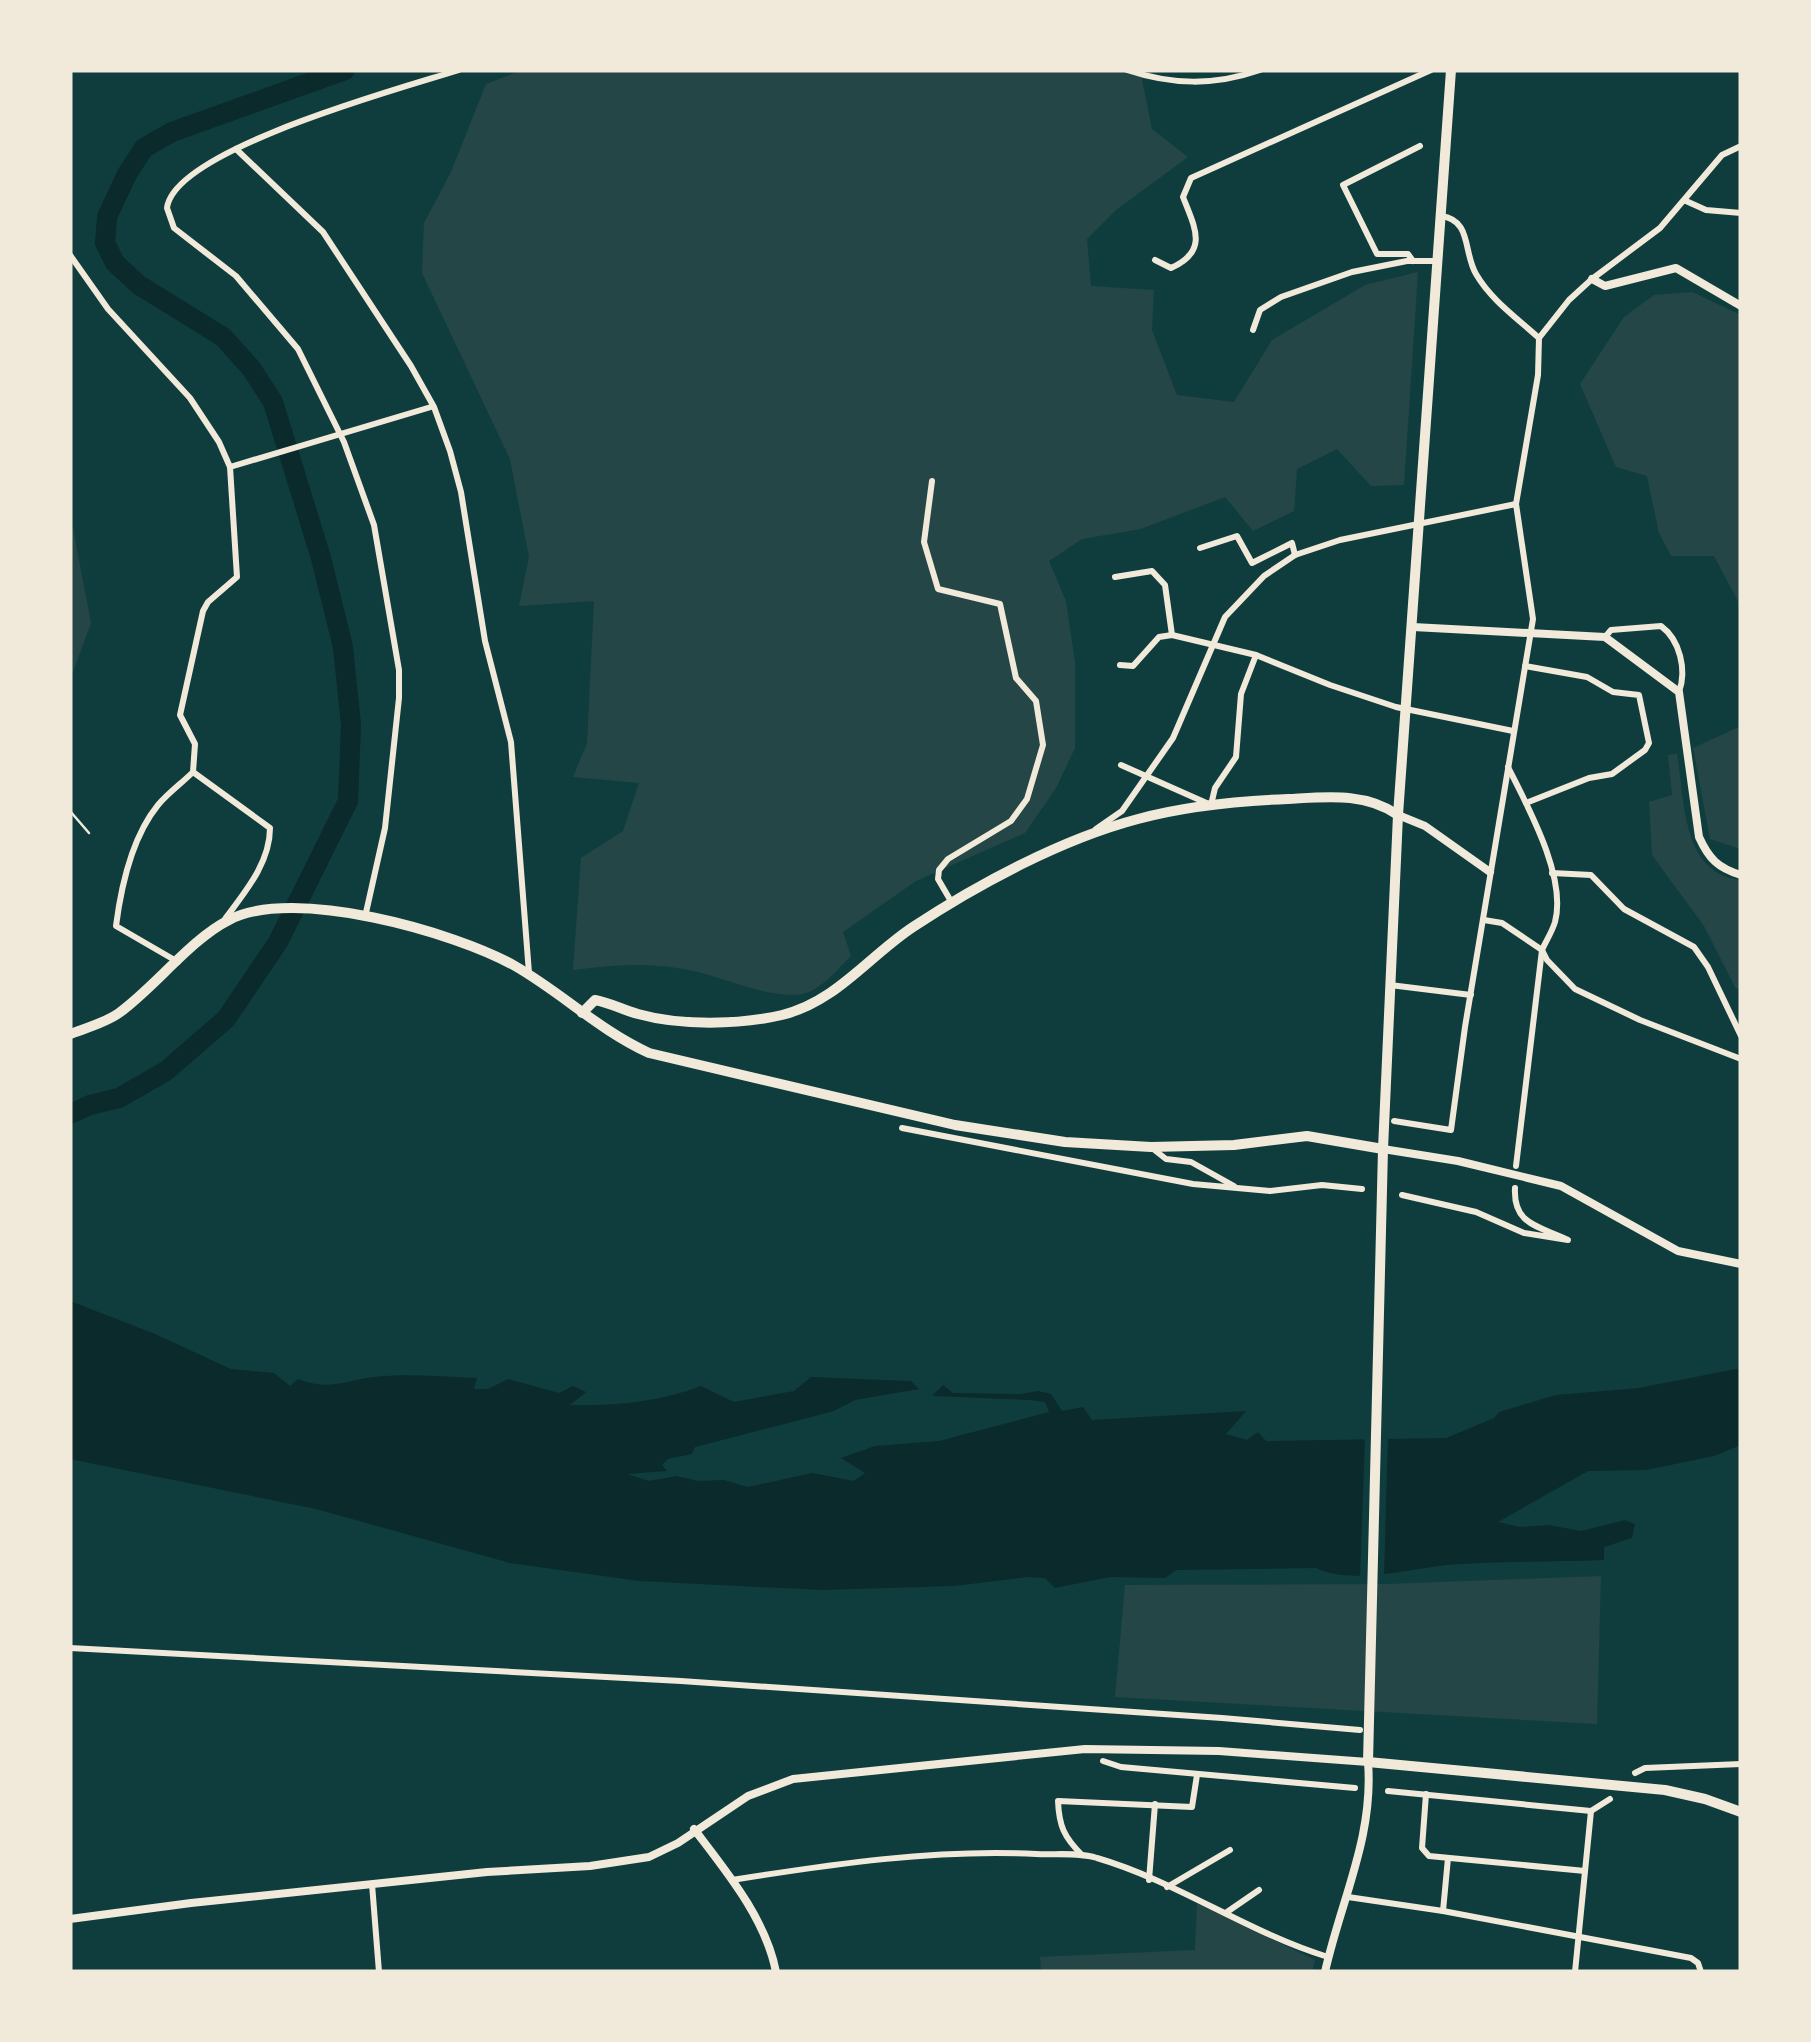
<svg xmlns="http://www.w3.org/2000/svg" width="1811" height="2042" viewBox="0 0 1811 2042" font-family="Commissioner,sans-serif">
  <rect width="100%" height="100%" fill="#0f3d3e"/>
  <g fill="#244646">
    <path d="M522,70H1121L1141,75L1152,129L1188,157L1116,210L1087,239L1091,286L1154,290L1152,330L1177,395L1234,402L1272,340L1365,285L1418,272L1404,485L1371,486L1337,449L1297,469L1294,511L1253,531L1225,497L1141,529L1082,539L1049,561L1066,601L1075,662V748L1056,788L1025,833L916,881L843,932L851,956C838,969 821,990 803,994C770,1000 722,976 689,970C644,962 618,965 573,970L581,858L623,831L639,783L573,777L587,743L594,601L519,606L529,557L510,459L422,273L424,223L451,172L486,84Z"/>
    <polygon points="1692,292 1741,315 1741,607 1714,556 1671,556 1659,533 1647,476 1616,467 1580,384 1624,317 1654,295"/>
    <polygon points="70,513 91,623 70,680"/>
    <polygon points="1741,726 1741,849 1710,839 1693,748"/>
    <path d="M1677,754C1685,800 1681,874 1741,880V987L1736,989L1704,926L1652,855L1649,802L1672,795L1668,755Z"/>
    <polygon points="1601,1576 1597,1724 1115,1697 1125,1585 1388,1584"/>
    <polygon points="1197,1903 1315,1960 1312,1972 1041,1972 1040,1957 1195,1950"/>
  </g>
  <path fill="#0a2a2b" d="M70,1301L155,1334L231,1369L274,1373L290,1386L298,1379C330,1391 343,1381 374,1377C407,1373 443,1377 477,1378L474,1389H488L508,1379L559,1393L573,1386L586,1392L570,1405C614,1406 660,1402 701,1386L734,1402L794,1391L811,1377L911,1381L919,1389L855,1400L834,1411L695,1447L692,1454L668,1459L662,1465L667,1471L627,1474L649,1481L677,1476L698,1481L724,1480L748,1487L812,1473L854,1481L865,1473L841,1458L875,1446L939,1441L1049,1412L1045,1402L1029,1400L932,1396L943,1385L953,1393L1021,1394L1038,1391L1051,1394L1062,1411L1083,1407L1092,1420L1246,1411L1226,1434L1247,1440L1258,1432L1266,1441L1446,1438L1494,1418L1499,1412L1556,1395L1639,1388L1741,1368V1445L1714,1456L1646,1470L1588,1471L1498,1522L1520,1527L1548,1525L1581,1531L1625,1520L1635,1524L1632,1538L1604,1547V1560C1552,1562 1499,1561 1447,1565C1410,1569 1350,1585 1316,1568L1176,1570L1165,1578L1110,1577L1055,1588L1045,1578L1028,1577L954,1586L822,1590L639,1581L510,1563L316,1509L70,1459Z"/>
  <polygon fill="#0f3d3e" points="1388,1435 1384,1578 1360,1579 1365,1436"/>
  <g fill="none" stroke-linecap="round" stroke-linejoin="round">
    <polyline stroke="#0a2a2b" stroke-width="20" points="70,1114 90,1105 119,1098 166,1071 226,1019 278,942 348,801 351,725 343,647 321,558 273,402 251,368 223,337 139,285 115,263 105,243 107,217 127,174 144,148 172,132 345,70"/>
    <polyline stroke="#f1e9da" stroke-width="2.5" points="70,811 89,833"/>
    <g stroke="#f1e9da" stroke-width="6">
      <path d="M1127,70C1172,85 1214,86 1260,70"/>
      <polyline points="236,149 323,232 411,366 434,407 450,451 461,492 485,641 511,742 529,973"/>
      <polyline points="1686,201 1706,210 1741,213"/>
      <path d="M1441,216C1472,220 1463,252 1476,274C1491,300 1517,318 1539,338"/>
      <path d="M70,255L108,309L190,398L219,442L230,467L237,577L208,602L203,611L180,715L195,744L193,772C182,783 168,793 158,805C132,837 121,887 116,926L178,962"/>
      <path d="M1155,260L1171,268C1209,251 1195,228 1183,197L1191,178L1431,70"/>
      <polyline points="1413,261 1408,254 1377,254 1343,185 1420,146"/>
      <polyline points="1253,330 1260,310 1281,297 1352,272 1407,261 1437,261"/>
      <polyline points="230,467 431,407"/>
      <polyline points="932,481 924,542 938,589 1000,604 1016,678 1036,701 1043,745 1027,799 1011,821 948,859 939,870 938,879 952,903"/>
      <polyline points="1200,548 1237,536 1252,563 1292,543 1295,555"/>
      <polyline points="1115,577 1152,571 1165,585 1172,635"/>
      <path d="M1605,637L1611,630L1661,626C1680,640 1687,670 1679,692"/>
      <polyline points="1120,665 1133,666 1159,637 1172,635 1256,655 1330,685 1396,707 1513,731"/>
      <polyline points="1525,666 1587,677 1613,692 1639,695 1649,743 1645,750 1612,774 1589,778 1526,803"/>
      <polyline points="1121,765 1211,805 1215,788 1236,757 1241,694 1256,655"/>
      <path d="M1508,767C1528,807 1567,877 1555,922C1552,932 1546,941 1542,950L1516,1166"/>
      <path d="M193,772L270,828C270,863 245,892 225,919"/>
      <polyline points="1096,829 1122,811 1173,738 1225,617 1264,576 1295,555 1340,540 1516,504"/>
      <polyline points="1552,873 1591,875 1624,909 1694,947 1708,967 1741,1036"/>
      <path d="M365,917L385,828L399,698V670L374,525L344,442L298,349L236,276L174,228L167,208C174,149 406,87 459,70"/>
      <polyline points="1484,920 1502,923 1542,950 1547,960 1575,989 1640,1020 1741,1059"/>
      <polyline points="1390,985 1471,995"/>
      <polyline points="1394,1121 1451,1130 1465,1027 1533,619 1516,504 1538,375 1539,338 1569,300 1592,279 1660,228 1722,155 1741,146"/>
      <polyline points="902,1128 1193,1184 1270,1191 1322,1185 1362,1189"/>
      <polyline points="1152,1148 1166,1159 1191,1162 1234,1186"/>
      <path d="M1402,1195L1476,1212L1524,1233L1568,1240C1539,1226 1513,1225 1515,1188"/>
      <polyline points="70,1648 681,1681 1222,1718 1360,1730"/>
      <polyline points="1103,1761 1121,1767 1355,1788"/>
      <polyline points="1635,1773 1645,1768 1741,1764"/>
      <polyline points="1388,1791 1591,1811 1610,1799"/>
      <polyline points="1426,1794 1422,1848 1429,1856 1585,1871"/>
      <path d="M1082,1855C1064,1837 1059,1826 1058,1801L1192,1807L1197,1775"/>
      <path d="M732,1880C833,1864 934,1849 1036,1854C1055,1855 1079,1852 1097,1858C1176,1881 1249,1933 1328,1957"/>
      <polyline points="1149,1880 1155,1804"/>
      <polyline points="372,1884 379,1972"/>
      <polyline points="1167,1887 1230,1850"/>
      <polyline points="1348,1897 1443,1911 1691,1958 1698,1963 1701,1972"/>
      <polyline points="1443,1911 1448,1858"/>
      <polyline points="1227,1912 1259,1890"/>
      <polyline points="1575,1972 1591,1811"/>
    </g>
    <g stroke="#f1e9da" stroke-width="8">
      <polyline points="1592,279 1605,286 1676,268 1741,306"/>
      <path d="M1413,627L1605,637L1679,692L1699,837C1709,859 1718,868 1741,875"/>
      <polyline points="1398,815 1425,826 1490,872"/>
      <polyline points="1383,1149 1458,1161 1561,1186 1678,1251 1741,1264"/>
      <path d="M694,1829C726,1871 766,1919 776,1972"/>
      <path d="M70,1919L191,1903L487,1872L590,1866L649,1857L678,1843L748,1796L793,1779L1085,1749L1219,1751L1368,1762C1374,1837 1341,1900 1325,1972"/>
    </g>
    <g stroke="#f1e9da" stroke-width="10">
      <polyline points="1451,70 1398,815 1383,1149 1368,1762 1665,1790 1705,1799 1741,1812"/>
      <path d="M582,1013L595,1000C611,1003 623,1010 638,1014C681,1026 739,1025 782,1015C836,1002 869,956 913,927C978,884 1062,839 1138,819C1186,806 1238,801 1288,799C1326,797 1365,792 1398,815"/>
      <path d="M70,1034C86,1028 105,1023 119,1013C155,987 191,939 229,920C293,886 455,932 515,966C562,993 599,1030 649,1053L955,1125L1065,1142L1151,1147L1234,1145L1307,1136L1383,1149"/>
    </g>
  </g>
  <rect width="1811" height="2042" fill="none" stroke="#f1e9da" stroke-width="145"/>
</svg>
